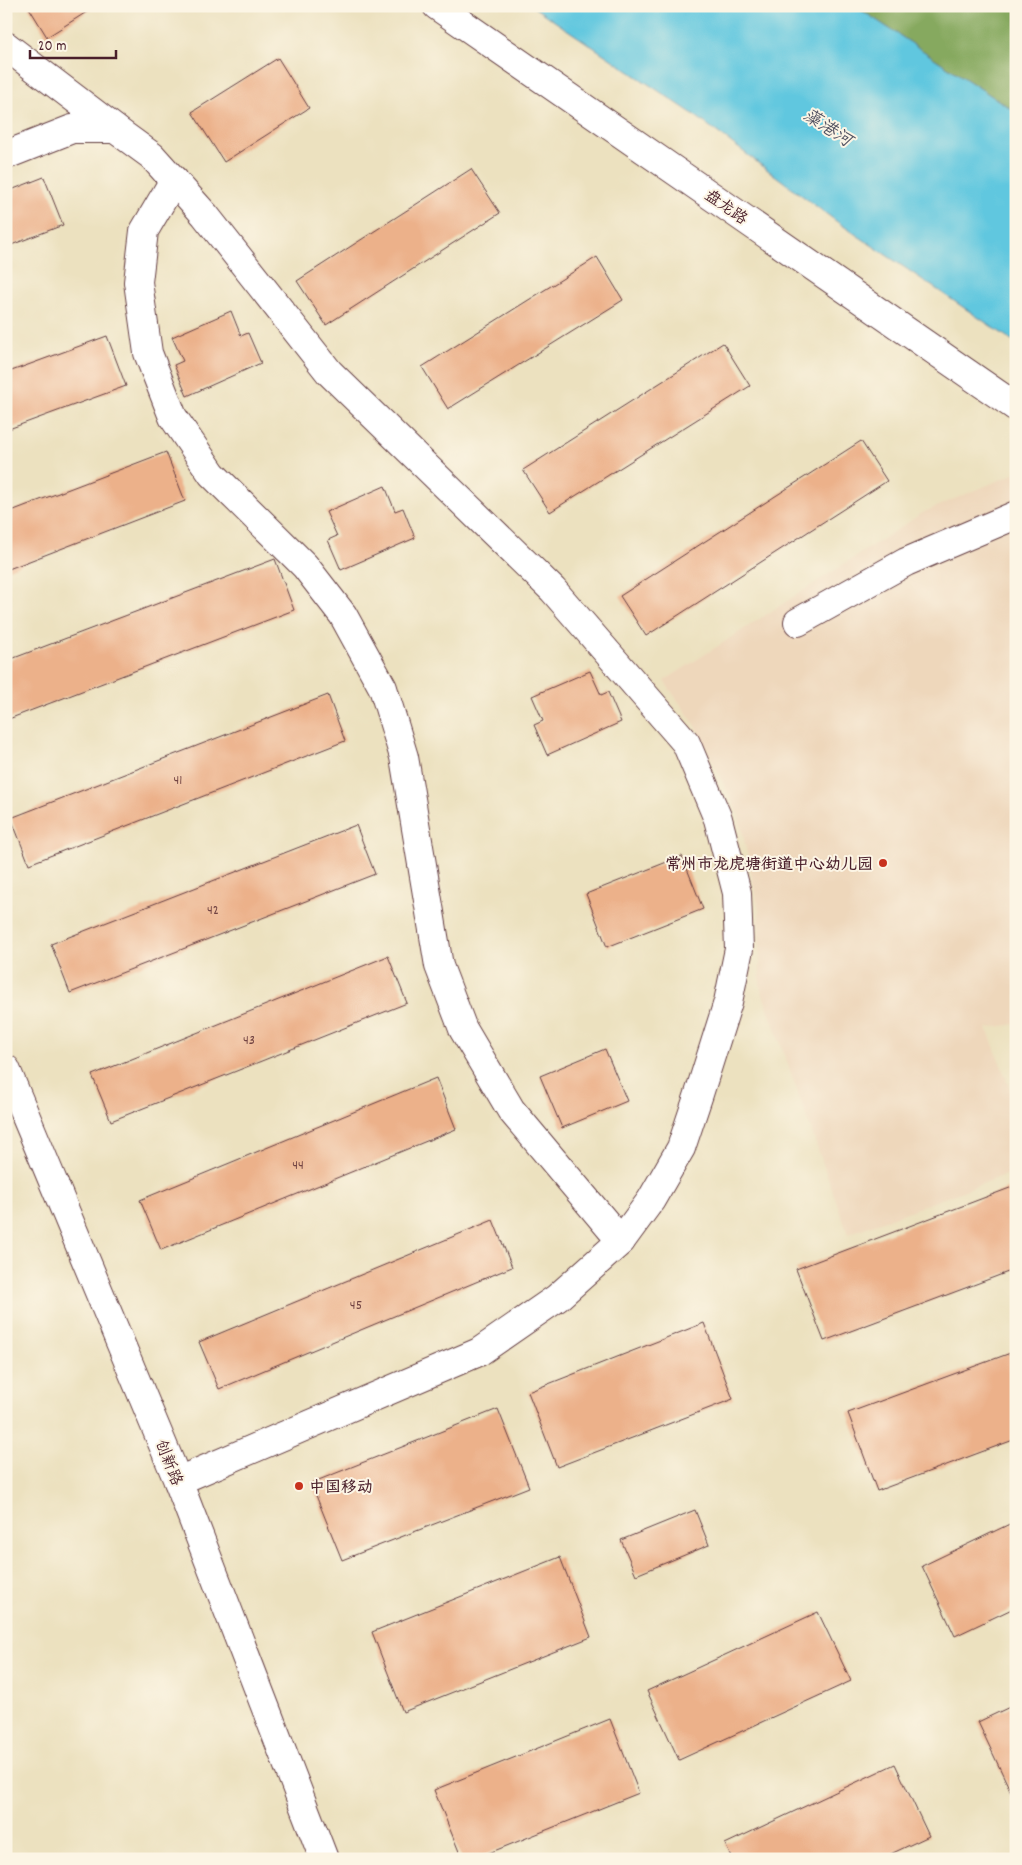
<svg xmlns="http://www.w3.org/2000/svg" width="1022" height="1865" viewBox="0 0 1022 1865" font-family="Dekko,'LXGW WenKai TC',sans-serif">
  <rect width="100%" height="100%" fill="#fcf5e5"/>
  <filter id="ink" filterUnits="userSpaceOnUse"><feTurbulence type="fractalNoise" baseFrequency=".02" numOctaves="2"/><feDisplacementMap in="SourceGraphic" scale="10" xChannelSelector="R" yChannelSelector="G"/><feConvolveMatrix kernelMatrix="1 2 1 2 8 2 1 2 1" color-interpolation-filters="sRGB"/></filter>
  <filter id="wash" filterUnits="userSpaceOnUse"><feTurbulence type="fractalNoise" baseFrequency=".0096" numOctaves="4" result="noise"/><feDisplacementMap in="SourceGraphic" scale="20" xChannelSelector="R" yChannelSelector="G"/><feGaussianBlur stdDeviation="1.12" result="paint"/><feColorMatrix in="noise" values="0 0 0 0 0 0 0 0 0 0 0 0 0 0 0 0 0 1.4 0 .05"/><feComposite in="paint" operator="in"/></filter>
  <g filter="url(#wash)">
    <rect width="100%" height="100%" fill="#ece1bf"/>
    <polygon fill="#eed7bb" points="1016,473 1016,1024 987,1028 1016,1105 1016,1171 848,1234 760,986 759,910 739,816 696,726 664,681 924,512"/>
    <polygon fill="#86a95e" stroke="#686444" points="855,6 1016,6 1016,112"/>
    <polygon fill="#61c7df" stroke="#567385" points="532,6 855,6 1016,112 1016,343 836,221 693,114"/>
    <g id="blocks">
      <g fill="#ecb18a">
        <polygon points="28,6 96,6 47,37"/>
        <polygon points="278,58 309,108 224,162 192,112"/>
        <polygon points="471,169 500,213 326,325 297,281"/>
        <polygon points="44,177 63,225 6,247 6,192"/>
        <polygon points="597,257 623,300 448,409 422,367"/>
        <polygon points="231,311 241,336 248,333 261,363 187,396 174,365 183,361 172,337"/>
        <polygon points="107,336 126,386 6,430 6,373"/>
        <polygon points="723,343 750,386 550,512 523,470"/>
        <polygon points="861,441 887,481 646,636 620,596"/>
        <polygon points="166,452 185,501 6,570 6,513"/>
        <polygon points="385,486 395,511 403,508 415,538 341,570 328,540 337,536 326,512"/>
        <polygon points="275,559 294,610 6,720 6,661"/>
        <polygon points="590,671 601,695 608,692 621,722 547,755 534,725 543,721 532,696"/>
        <polygon points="328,695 345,741 29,864 11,818"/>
        <polygon points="356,825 375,874 70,993 51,944"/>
        <polygon points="682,856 703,909 607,947 586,894"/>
        <polygon points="388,956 407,1003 111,1121 92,1075"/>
        <polygon points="605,1049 627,1101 562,1128 540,1076"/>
        <polygon points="436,1078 456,1129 161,1250 140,1200"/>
        <polygon points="1015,1186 1016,1269 824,1341 796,1269"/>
        <polygon points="493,1220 512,1267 219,1389 199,1342"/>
        <polygon points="704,1323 733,1399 557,1467 528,1392"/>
        <polygon points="1016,1351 1016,1439 877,1491 848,1413"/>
        <polygon points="498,1409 529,1487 342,1560 311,1483"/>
        <polygon points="695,1510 709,1545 636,1575 621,1540"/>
        <polygon points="1016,1521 1016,1607 955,1636 922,1566"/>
        <polygon points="560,1557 591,1637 403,1712 372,1632"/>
        <polygon points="818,1612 851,1681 679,1760 647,1691"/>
        <polygon points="1016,1704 1016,1790 1011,1792 978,1722"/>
        <polygon points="610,1719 639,1793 474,1859 462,1859 434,1790"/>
        <polygon points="895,1764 929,1836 880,1859 732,1859 725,1844"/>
      </g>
    </g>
  </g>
  <g filter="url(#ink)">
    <use href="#blocks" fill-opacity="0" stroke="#623c41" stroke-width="1"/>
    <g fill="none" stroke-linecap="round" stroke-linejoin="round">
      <defs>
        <g id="minor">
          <polyline points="437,6 1016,407"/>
          <polyline points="6,46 115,129"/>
          <polyline points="6,155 72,129 115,129 152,156 205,215 329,372 553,590 686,743 718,819 737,893 739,949 728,1002 699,1094 681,1148 651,1200 621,1241 557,1298 479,1352 178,1481"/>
          <polyline points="174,180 144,231 138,282 148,353 173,417 212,474 305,566 343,615 383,688 404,757 439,966 463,1029 511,1110 621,1241"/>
          <polyline points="798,622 906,562 1016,515"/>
          <polyline points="6,1069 178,1481 324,1859"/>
        </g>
      </defs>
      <use href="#minor" stroke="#623c41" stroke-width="30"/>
      <use href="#minor" stroke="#fff" stroke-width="28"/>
    </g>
  </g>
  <g fill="#c8321e" stroke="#fcf5e5" stroke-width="2">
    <circle cx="883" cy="863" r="5"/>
    <circle cx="299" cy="1486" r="5"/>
  </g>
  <g text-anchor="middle" stroke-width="4" stroke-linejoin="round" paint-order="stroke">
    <g font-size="14" fill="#724443">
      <text x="178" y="784">41</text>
      <text x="213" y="914">42</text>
      <text x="249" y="1044">43</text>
      <text x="298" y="1169">44</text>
      <text x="356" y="1309">45</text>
    </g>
    <g font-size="16" fill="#4a1f2b" stroke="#fcf5e5">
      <text transform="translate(727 206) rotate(35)" y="6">盘龙路</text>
      <text transform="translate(170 1462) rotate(68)" y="6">创新路</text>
    </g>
    <g font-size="16" font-weight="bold" fill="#4a1f2b" stroke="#fcf5e5" text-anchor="end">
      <text x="873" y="869">常州市龙虎塘街道中心幼儿园</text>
      <text x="309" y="1492" text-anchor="start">中国移动</text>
    </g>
    <g font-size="18" font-style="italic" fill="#515161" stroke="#fcf5e5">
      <text transform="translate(828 127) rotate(33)" y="6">藻港河</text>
    </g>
  </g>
  <rect width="1022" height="1865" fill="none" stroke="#fcf5e5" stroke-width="25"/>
  <path d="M30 50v8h86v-8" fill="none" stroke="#4a1f2b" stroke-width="2.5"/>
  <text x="38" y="50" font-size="15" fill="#4a1f2b" stroke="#fcf5e5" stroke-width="4" paint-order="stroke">20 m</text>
</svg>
